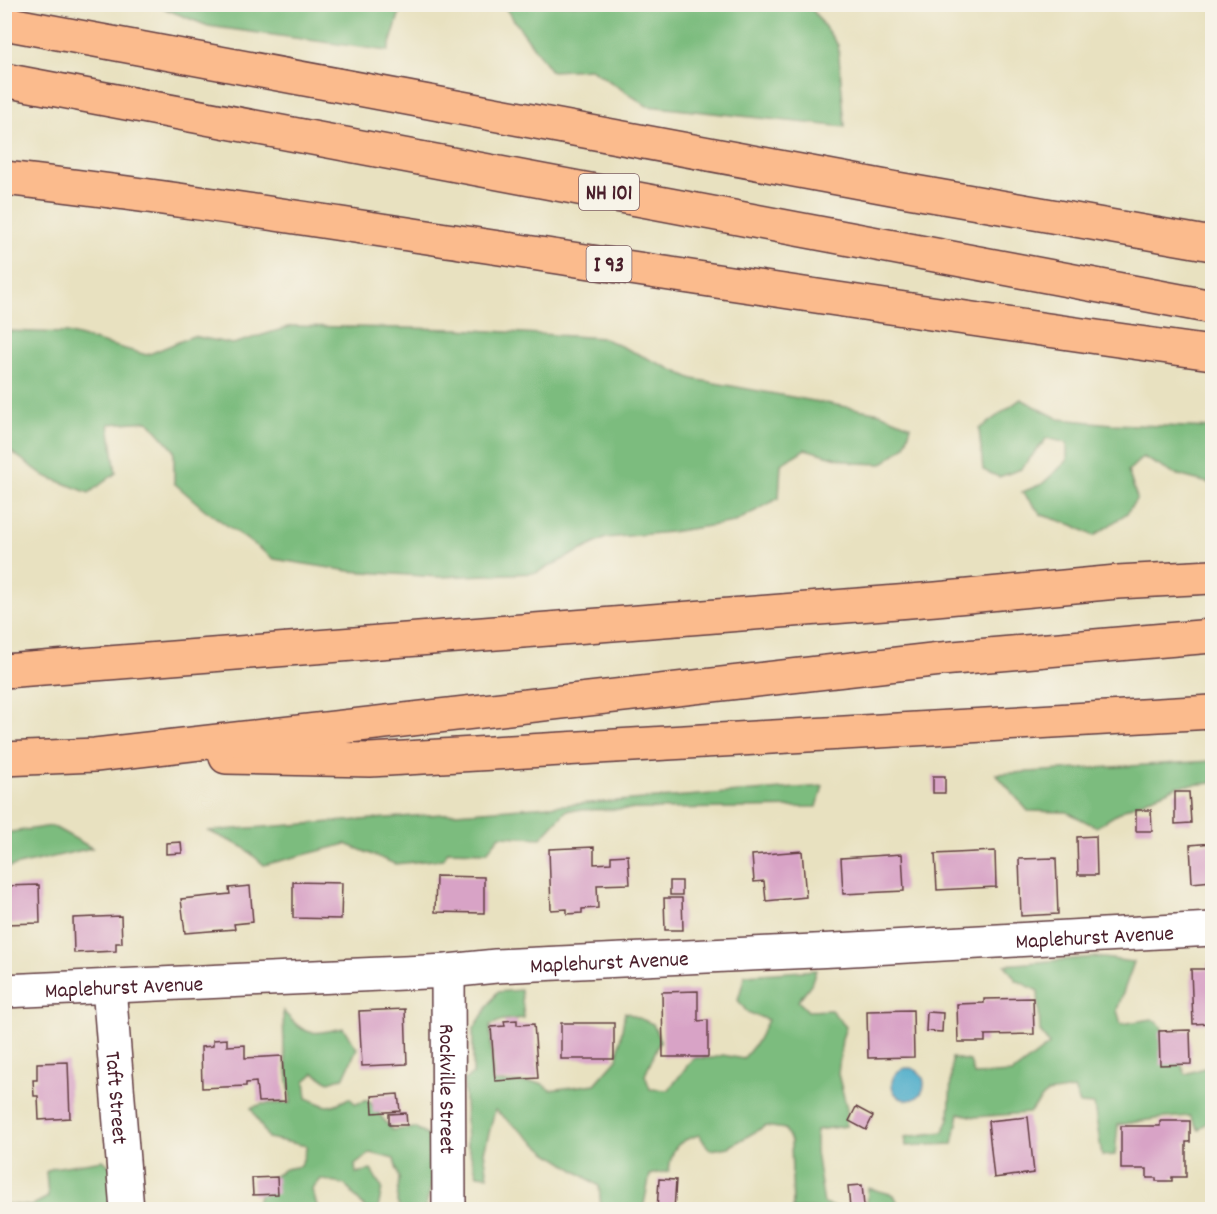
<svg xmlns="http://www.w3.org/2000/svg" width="1217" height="1214" viewBox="0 0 1217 1214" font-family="Dekko,sans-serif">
  <rect width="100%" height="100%" fill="#f7f3e8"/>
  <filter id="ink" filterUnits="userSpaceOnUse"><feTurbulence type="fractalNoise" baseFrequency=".0167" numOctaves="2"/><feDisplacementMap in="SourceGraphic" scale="12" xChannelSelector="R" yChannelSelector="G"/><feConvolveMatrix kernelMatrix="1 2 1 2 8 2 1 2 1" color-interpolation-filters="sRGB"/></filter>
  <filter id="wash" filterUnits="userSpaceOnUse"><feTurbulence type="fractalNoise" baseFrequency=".008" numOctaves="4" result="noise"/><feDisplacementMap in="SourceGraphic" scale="24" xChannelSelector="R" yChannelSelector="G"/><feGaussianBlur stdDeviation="1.35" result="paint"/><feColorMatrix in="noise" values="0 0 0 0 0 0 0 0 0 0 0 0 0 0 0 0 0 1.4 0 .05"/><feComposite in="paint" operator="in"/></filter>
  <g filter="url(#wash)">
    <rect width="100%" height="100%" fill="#e8e1c0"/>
    <g fill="#7bbc7e" stroke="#626e54" stroke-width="1.5">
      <polygon points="155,5 402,5 388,51 208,26"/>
      <polygon points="503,5 809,5 838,45 845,127 647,106 591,69 551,71"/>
      <polygon points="292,326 457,329 603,338 693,379 880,413 911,426 905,446 882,464 855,463 805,449 781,464 779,498 735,522 670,532 606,538 536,573 438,577 349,571 274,559 204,509 174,483 174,450 148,421 109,424 116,473 89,493 45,476 5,447 5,331 67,333 147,355 193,336 233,344"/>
      <polygon points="1021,399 1059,419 1112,424 1212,428 1212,484 1174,474 1143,457 1128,471 1137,498 1127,513 1094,536 1073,525 1042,515 1022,492 1042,484 1067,461 1067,443 1047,438 1021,469 999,477 983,470 979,429"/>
      <polygon points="1212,761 1212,783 1178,786 1127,808 1096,827 1067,812 1028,811 996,774"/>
      <polygon points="823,786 817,807 567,810 541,838 500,836 487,852 448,851 443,859 395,864 346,844 264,865 243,847 208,831"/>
      <polygon points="52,826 92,848 5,868 5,833"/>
      <polygon points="1096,957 1134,962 1117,1010 1121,1024 1152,1019 1160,1025 1186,1074 1207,1067 1212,1067 1212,1118 1199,1130 1190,1116 1154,1119 1118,1125 1115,1155 1102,1156 1094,1105 1080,1104 1074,1089 1047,1093 1029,1113 975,1117 959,1113 953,1144 906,1146 905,1137 943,1132 949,1119 952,1058 970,1061 974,1075 1012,1073 1049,1045 1040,1031 1038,991 1016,980 1005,965"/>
      <path d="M816,970L811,984L798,1001L808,1011L831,1010L846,1027L842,1039L838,1074L847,1109L846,1126L816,1130V1152L824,1204L843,1209H793L791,1141L785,1129L765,1126L729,1147L710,1150L699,1135C677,1141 671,1148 669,1171L650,1175L643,1209H601L599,1186L548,1153L495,1110L484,1152L488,1176L477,1175L467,1143L464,1080L473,1074V1030L497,992L521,990L524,1018L503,1020L490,1025L493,1082L541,1083L550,1090L595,1084L617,1059L625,1012L653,1024L660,1041L645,1075L650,1089L669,1090L693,1058H713L723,1055L743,1059L756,1043L768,1020L747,1012L738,1000L745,975Z"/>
      <path d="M283,1011C307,1037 309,1035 343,1028L357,1048L344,1077L329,1082L314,1073L305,1081L307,1098C327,1108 329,1109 349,1098L356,1104L368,1100L392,1130L416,1128L430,1137L435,1172L425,1209H401L397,1202L399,1178L394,1159L371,1153L355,1165L356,1173L371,1170L382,1188L378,1209H366L345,1185L321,1179L312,1190L318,1208L317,1209H257L255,1207L264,1183L285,1169L301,1166L307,1146L268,1138L251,1108L262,1104L291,1103L284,1049Z"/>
      <polygon points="103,1160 114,1170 118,1209 5,1210 5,1204 31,1206 48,1197 46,1172 53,1168"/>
      <polygon points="868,1188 894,1195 901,1209 847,1209 867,1206"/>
    </g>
    <circle fill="#4aabc9" stroke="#4a657a" stroke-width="1.5" cx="908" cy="1084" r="16"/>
    <g id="blocks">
      <g fill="#d8a3c6">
        <rect x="933" y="776" width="12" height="17"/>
        <polygon points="1175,792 1189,792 1191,823 1175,824"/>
        <polygon points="1136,810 1151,810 1152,831 1136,831"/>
        <polygon points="1096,836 1097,875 1078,875 1077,837"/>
        <polygon points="181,842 182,853 166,854 166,843"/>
        <polygon points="1212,843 1212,881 1192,883 1190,845"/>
        <polygon points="594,847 594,864 611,863 611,856 628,855 630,884 597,885 598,908 582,909 582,913 567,914 567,909 551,910 549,849"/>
        <polygon points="802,851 806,897 766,901 764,881 754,882 752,855"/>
        <polygon points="995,851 996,887 937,890 935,854"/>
        <polygon points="902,854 904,891 843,894 841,858"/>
        <polygon points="1056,858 1058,914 1021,916 1019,859"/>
        <polygon points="436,876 484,877 484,913 435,912"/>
        <rect x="670" y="881" width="12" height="14"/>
        <polygon points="293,882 342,883 341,919 293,918"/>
        <polygon points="39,885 40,923 4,924 4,886"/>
        <polygon points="250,886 253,922 234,924 235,929 185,933 181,899 230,894 229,888"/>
        <polygon points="664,898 682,898 683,930 665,930"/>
        <polygon points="121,916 122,943 116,943 116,951 74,953 73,918"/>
        <polygon points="1207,963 1212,963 1212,1023 1193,1024 1191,969 1208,969"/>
        <polygon points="698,991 698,1021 708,1020 708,1057 663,1057 662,992"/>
        <polygon points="1033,998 1034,1034 985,1035 985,1042 958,1042 957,1004 984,1003 984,999"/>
        <polygon points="405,1009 407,1064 362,1066 359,1011"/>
        <polygon points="913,1010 914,1057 868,1058 867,1011"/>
        <polygon points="927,1012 943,1013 942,1032 926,1031"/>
        <polygon points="517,1020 517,1025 534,1024 538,1078 495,1081 491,1027 505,1026 504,1021"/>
        <rect x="561" y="1023" width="53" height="36"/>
        <polygon points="1190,1030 1191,1064 1160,1065 1159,1031"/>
        <polygon points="227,1039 227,1046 245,1045 245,1058 282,1056 285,1101 258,1102 256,1082 246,1083 246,1086 202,1088 201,1047 213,1046 213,1040"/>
        <polygon points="68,1062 70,1118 39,1120 38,1096 34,1096 33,1080 37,1080 37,1063"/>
        <polygon points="398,1094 400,1111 373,1113 372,1096"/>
        <polygon points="856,1107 873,1116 866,1130 849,1121"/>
        <polygon points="406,1113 407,1125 389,1125 389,1114"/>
        <polygon points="1028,1117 1034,1173 994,1178 988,1121"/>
        <polygon points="1160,1121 1190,1121 1190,1142 1186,1142 1186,1177 1172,1177 1172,1181 1156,1181 1156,1178 1147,1178 1147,1169 1121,1169 1121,1126 1160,1126"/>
        <polygon points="277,1177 278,1194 253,1195 252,1178"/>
        <polygon points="659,1179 676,1180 674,1210 657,1210"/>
        <polygon points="862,1185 864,1206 850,1208 848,1186"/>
      </g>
    </g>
  </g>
  <g filter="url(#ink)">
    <use href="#blocks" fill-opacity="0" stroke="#623c41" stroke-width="1.5"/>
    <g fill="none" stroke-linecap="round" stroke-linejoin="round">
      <defs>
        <g id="minor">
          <path id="s1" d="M448,971L449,1210"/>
          <path id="s2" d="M109,987L127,1210"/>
          <path id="s3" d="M4,991L448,971L496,966L835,950L1212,929"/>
        </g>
        <g id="motorway">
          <polyline points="4,23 897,189 1212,244"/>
          <polyline points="4,80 1212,307"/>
          <path d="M4,178C157,195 308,219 460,242C711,280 961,319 1212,353"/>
          <polyline points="4,671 936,599 1117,582 1212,577"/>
          <polyline points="226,757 370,760 1212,712"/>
          <polyline points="4,759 95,755 941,659 1212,636"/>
        </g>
      </defs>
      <use href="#minor" stroke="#623c41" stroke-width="36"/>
      <use href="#motorway" stroke="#623c41" stroke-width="36"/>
      <use href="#minor" stroke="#fff" stroke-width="33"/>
      <use href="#motorway" stroke="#fbbb8d" stroke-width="33"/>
    </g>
  </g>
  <g text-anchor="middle" stroke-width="4.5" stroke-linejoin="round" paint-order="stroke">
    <g fill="#f7f3e8" stroke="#7e5f64" stroke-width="1.5">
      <rect x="579" y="174" width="60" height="36" rx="4.5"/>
      <rect x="586.5" y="246" width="45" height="36" rx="4.5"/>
    </g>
    <g font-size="21" font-weight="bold" fill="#4a1f2b">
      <text x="609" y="199">NH 101</text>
      <text x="609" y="271">I 93</text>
    </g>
    <g font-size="22" fill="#4a1f2b" stroke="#f7f3e8">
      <text dy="8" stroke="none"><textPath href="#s3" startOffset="1092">Maplehurst Avenue</textPath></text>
      <text dy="8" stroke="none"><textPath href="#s3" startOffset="606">Maplehurst Avenue</textPath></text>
      <text dy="8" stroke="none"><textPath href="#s3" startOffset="120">Maplehurst Avenue</textPath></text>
      <text dy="8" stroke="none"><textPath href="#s1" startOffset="118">Rockville Street</textPath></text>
      <text dy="8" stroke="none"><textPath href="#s2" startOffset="111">Taft Street</textPath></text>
    </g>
  </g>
  <rect width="1217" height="1214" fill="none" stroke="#f7f3e8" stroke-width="24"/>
</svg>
